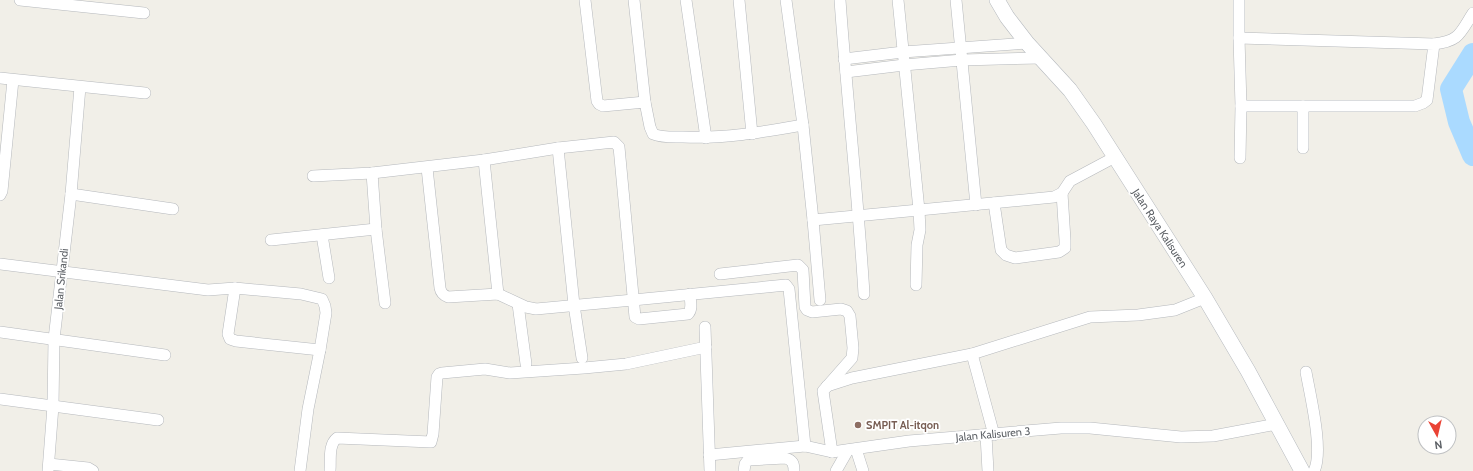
<svg xmlns="http://www.w3.org/2000/svg" width="1473" height="471" viewBox="0 0 1473 471" font-family="Cabin,sans-serif">
  <rect width="100%" height="100%" fill="#f1efe8"/>
  <g fill="none" stroke-linecap="round" stroke-linejoin="round">
    <polyline stroke="#aadaff" stroke-width="22" points="1473,54 1451,89 1459,122 1473,155"/>
    <defs>
      <g id="minor">
        <polyline points="20,0 144,13"/>
        <path d="M585,0L597,101L599,104L603,106L645,102L650,127L653,134C663,138 673,137 683,137C724,139 763,132 803,125L813,220L919,210L920,230L917,245L916,285"/>
        <polyline points="634,0 645,102"/>
        <polyline points="686,0 706,138"/>
        <polyline points="739,0 752,134"/>
        <polyline points="786,0 803,125"/>
        <path d="M840,0C847,98 858,196 864,294"/>
        <polyline points="898,0 919,210 1054,197 1062,193 1070,181 1115,157"/>
        <polyline points="956,0 976,205"/>
        <polyline points="1239,0 1239,38 1434,44 1427,100 1423,103 1415,106 1241,106 1240,158"/>
        <polyline points="1239,38 1241,106"/>
        <path d="M1434,44C1460,41 1460,33 1473,13"/>
        <polyline points="844,59 903,52 1027,43"/>
        <polyline points="846,72 904,65 962,60 1040,58"/>
        <polyline points="0,78 145,93"/>
        <polyline points="558,148 574,305 582,358"/>
        <polyline points="1303,148 1303,106"/>
        <path d="M484,160L558,148L614,142L619,147L635,317L639,319L688,314C693,309 690,301 690,294"/>
        <path d="M427,168L440,288C441,293 443,295 448,297L498,294L526,307L536,309L633,300L786,285L789,289L805,446"/>
        <polyline points="372,173 376,229 385,303"/>
        <polyline points="313,176 372,173 484,160 498,294"/>
        <polyline points="71,194 173,209"/>
        <polyline points="0,195 2,191 13,80"/>
        <polyline points="994,203 1001,250 1006,255 1015,258 1059,252 1065,248 1065,240 1062,193"/>
        <polyline points="813,220 820,300"/>
        <polyline points="322,235 329,278"/>
        <polyline points="271,240 376,229"/>
        <polyline points="0,264 208,290 235,288 301,294 322,299 325,306 326,313 320,350 308,409 300,471"/>
        <polyline points="720,274 798,265 803,270 805,307 807,310 812,312 841,309 847,311 850,316 853,348 852,358 823,391 832,452"/>
        <polyline points="235,288 228,334 230,339 236,341 320,350"/>
        <polyline points="518,304 526,364"/>
        <polyline points="705,327 710,471"/>
        <polyline points="0,332 165,355"/>
        <polyline points="972,354 994,435"/>
        <path d="M1306,372C1310,395 1324,451 1314,471"/>
        <polyline points="827,386 852,378 972,354 1090,317 1138,315 1175,310 1205,298"/>
        <polyline points="0,399 158,420"/>
        <polyline points="986,435 988,471"/>
        <polyline points="856,449 863,471"/>
        <polyline points="709,455 805,446 832,452 909,441 1061,428 1090,428 1181,437 1213,436 1277,424"/>
        <polyline points="49,464 88,468 93,471"/>
        <polyline points="48,471 53,406 54,339 71,194 80,87"/>
        <path d="M330,471C331,460 328,445 337,438L431,442L433,434L437,377L439,374L442,373L485,369L510,373L584,368L626,364L706,347"/>
        <path d="M744,471L745,464L748,460L785,458C793,460 794,464 794,471"/>
        <polyline points="836,471 848,450"/>
      </g>
      <polyline id="secondary" points="997,0 1007,17 1027,43 1070,90 1094,124 1205,298 1248,371 1302,471"/>
    </defs>
    <use href="#minor" stroke="#b5b8bc" stroke-width="12"/>
    <use href="#secondary" stroke="#b6babf" stroke-width="16"/>
    <use href="#minor" stroke="#fff" stroke-width="11"/>
    <use href="#secondary" stroke="#fff" stroke-width="15"/>
  </g>
  <circle fill="#8d6e63" stroke="#fff" stroke-width="1.5" cx="858" cy="425" r="4"/>
  <g text-anchor="middle" stroke-width="3.5" stroke-linejoin="round" paint-order="stroke">
    <g font-size="11" fill="#5f6368" stroke="#fff">
      <text transform="translate(1160 228) rotate(57)" y="4">Jalan Raya Kalisuren</text>
      <text transform="translate(61 279) rotate(-84)" y="4">Jalan Srikandi</text>
      <text transform="translate(993 434) rotate(-5)" y="4">Jalan Kalisuren 3</text>
    </g>
    <g font-size="11" font-weight="bold" fill="#785e54" stroke="#fff" text-anchor="start">
      <text x="866" y="429">SMPIT Al-itqon</text>
    </g>
  </g>
  <g transform="translate(1437 435) rotate(172)"><circle r="19" fill="#ffffff" stroke="#bfc1c3"/>
  <path d="M0-3L7 15L0 10L-7 15Z" fill="#ea4335"/>
  <text y="-6" font-size="11" font-weight="bold" text-anchor="middle" fill="#5f6368">N</text>
  </g>
</svg>
